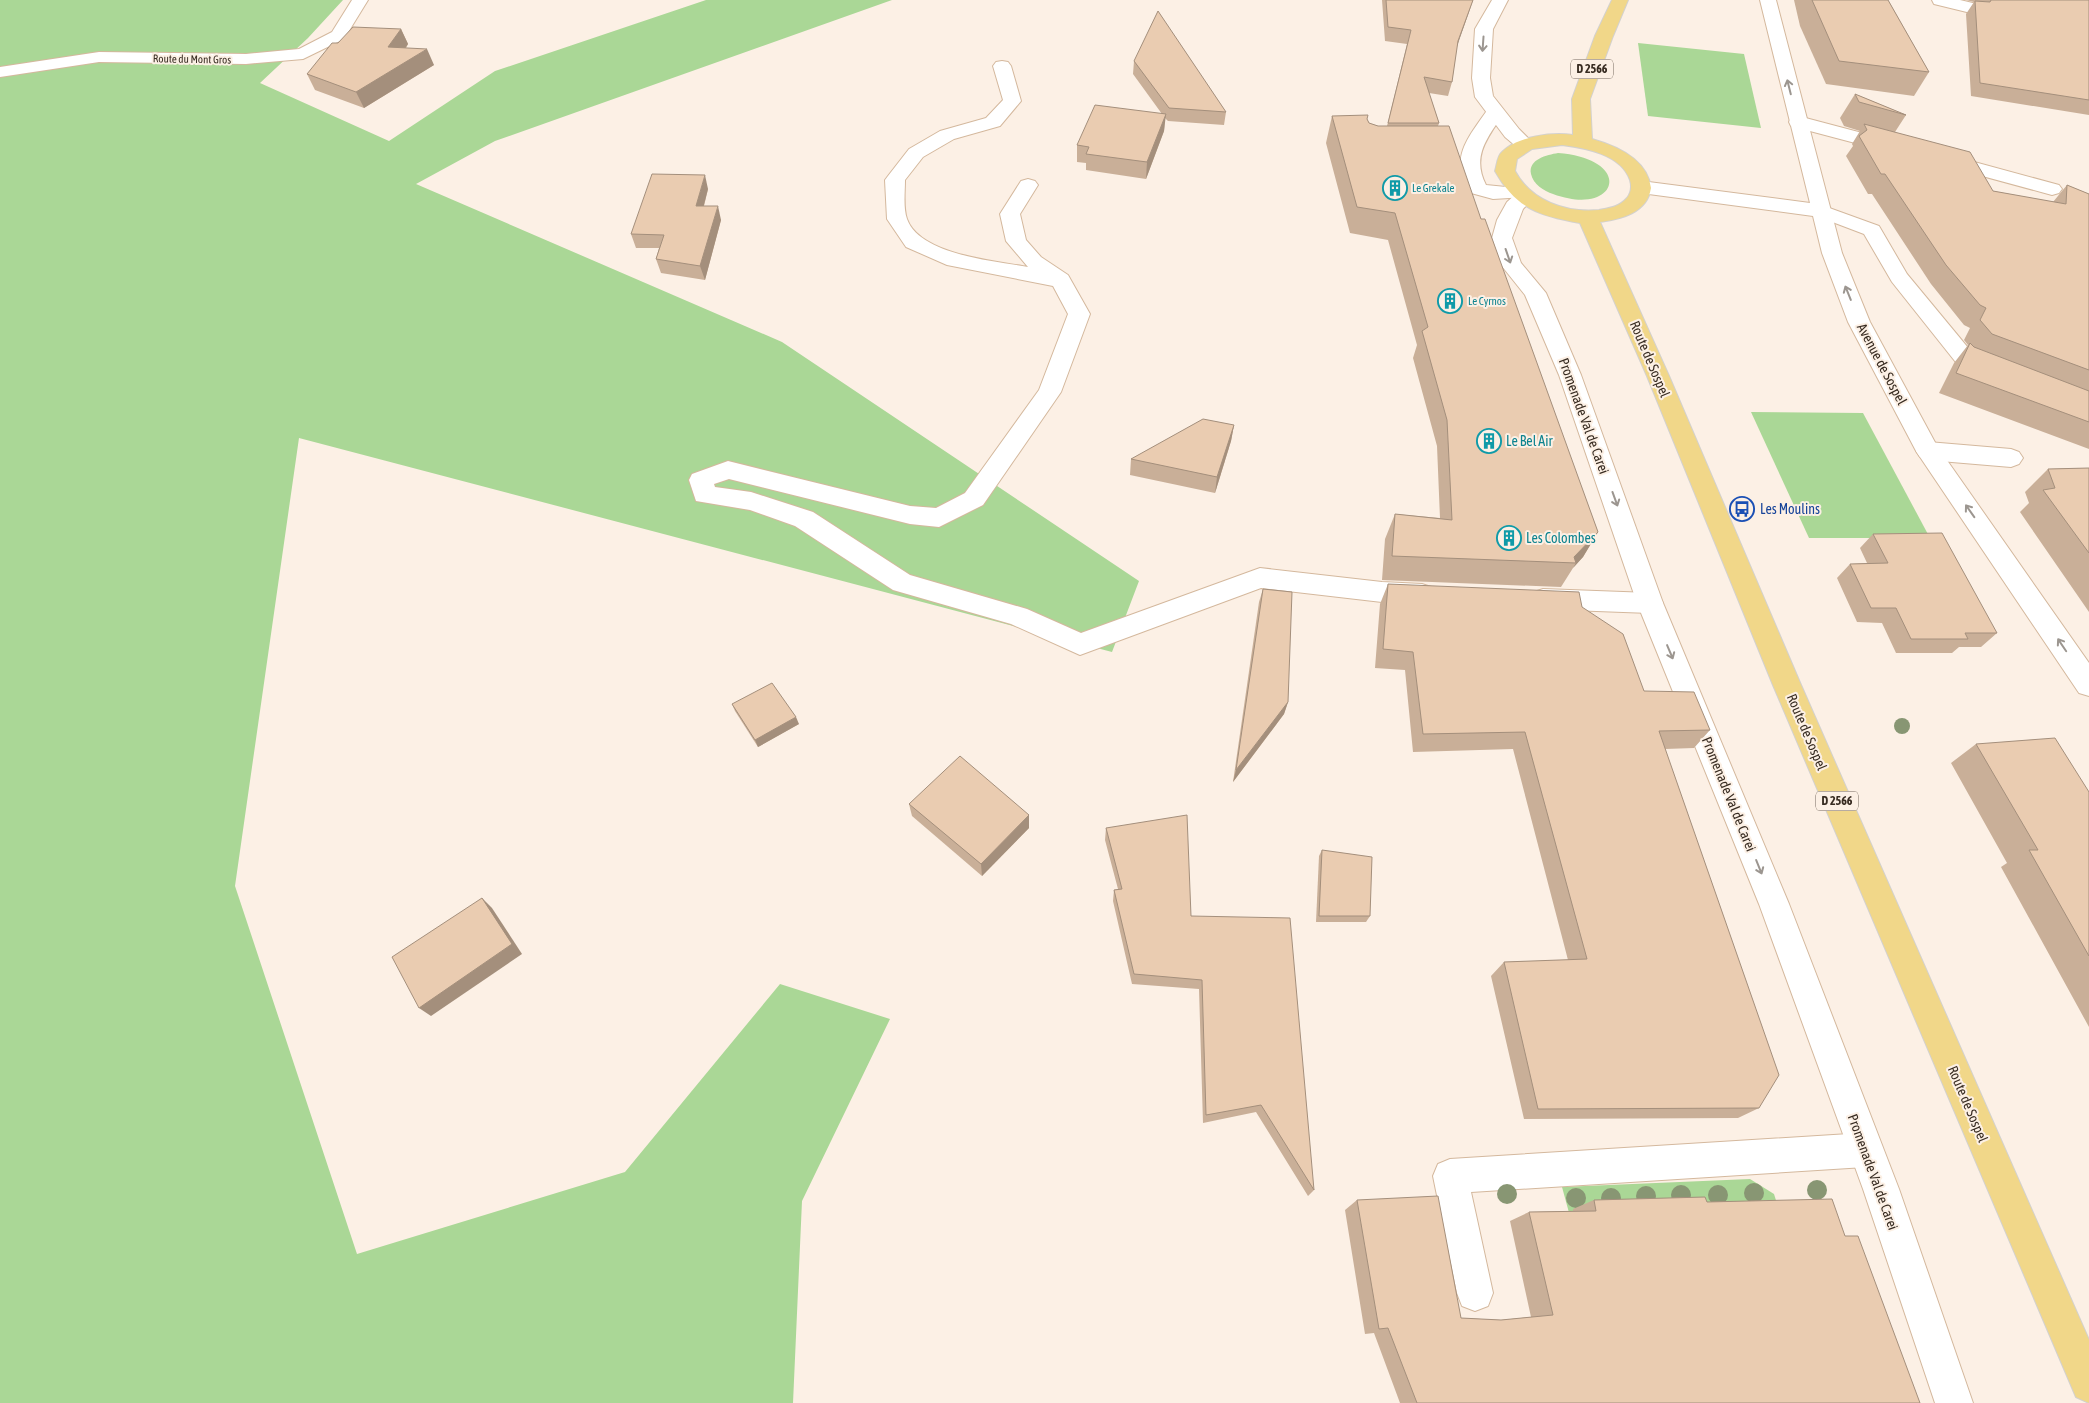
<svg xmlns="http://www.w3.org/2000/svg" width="2089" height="1403" viewBox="0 0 2089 1403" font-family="'Asap Condensed',sans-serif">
  <rect width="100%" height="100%" fill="#fcf0e5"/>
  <g fill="#aad796">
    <polygon points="0,0 343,0 308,38 260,83 389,141 495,71 706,0 892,0 495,141 416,184 782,342 1139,581 1112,652 299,438 235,886 357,1254 625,1172 780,984 890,1019 802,1201 793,1403 0,1403"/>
    <polygon points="1638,43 1744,54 1761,128 1648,116"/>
    <path d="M1558,153C1636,159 1618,218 1553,194C1544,191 1533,184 1531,174C1528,159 1547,155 1558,153Z"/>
    <polygon points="1751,412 1863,413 1930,538 1809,538"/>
    <polygon points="1750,1179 1774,1194 1779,1210 1571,1220 1562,1187"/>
  </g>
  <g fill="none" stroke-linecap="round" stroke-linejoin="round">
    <defs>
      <g id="service">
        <polygon points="1932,0 1960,0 1981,5 1983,9 1981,13 1975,14 1934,4"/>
        <path d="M1002,61L1008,62L1011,66L1021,101L1000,126L954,139L923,157L905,180C905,192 903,208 907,219C920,255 995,261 1028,267L1006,241L1000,214L1021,181L1028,179L1035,181L1038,185L1020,214L1026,240L1041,257L1068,275L1090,314L1061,392L983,505L939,527L910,524L729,479L714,484L715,487L751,492L813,512L910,575L1027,609L1081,633L1260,568L1382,582L1422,584L1431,587L1435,594L1431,601L1422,604L1382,602L1261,588L1080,655L1011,624L893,590L795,526L750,510L696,501L689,480L692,474L728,461L910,506L936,508L965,493L1039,390L1068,314L1053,286L947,265L906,247L887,219L885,180L888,176L909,149L940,131L986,118L1003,100L993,66L996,62Z"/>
        <path d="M1495,107L1502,109L1504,113C1488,137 1471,156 1486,185L1526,189L1529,193L1526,197L1493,199L1471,193C1447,159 1469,137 1488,109Z"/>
        <polygon points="1798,116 1900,143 1902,147 1900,151 1893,153 1791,126 1789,122 1791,118"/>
        <polygon points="1945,154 2059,185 2062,189 2059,193 2052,195 1938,164 1935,160 1938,156"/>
        <polygon points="1821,205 1879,226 1907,274 1974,355 2000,365 2003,370 2000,375 1992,378 1958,365 1892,282 1864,234 1814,215 1811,211 1814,207"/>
        <polygon points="1928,442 2011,449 2019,452 2023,458 2019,464 2011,467 1928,460 1920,457 1916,451 1920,445"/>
        <polygon points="1543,589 1650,593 1659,596 1663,603 1659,610 1650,613 1543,609 1534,606 1530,599 1534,592"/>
        <polygon points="1865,1133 1877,1138 1882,1150 1877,1162 1865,1167 1471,1192 1493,1293 1488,1306 1475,1311 1462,1306 1457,1293 1433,1176 1438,1164 1450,1159"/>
      </g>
      <g id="minor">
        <polygon points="352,0 368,0 344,39 303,59 246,64 99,62 0,77 0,67 99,52 246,54 299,49 332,32"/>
        <polygon points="1492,0 1508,0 1493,29 1490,78 1493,96 1519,129 1534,144 1532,148 1525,150 1518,148 1505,137 1475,97 1472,78 1475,29"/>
        <polygon points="1760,0 1776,0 1842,253 1870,322 1937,446 2089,663 2089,696 2079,693 1916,451 1848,322 1822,253 1813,216 1641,193 1634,191 1631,187 1634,183 1641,181 1810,203"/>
        <polygon points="1524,191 1531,193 1534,197 1523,209 1512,238 1521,263 1546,293 1581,375 1663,603 1789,904 1899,1189 1973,1403 1935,1403 1863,1189 1759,904 1637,603 1559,375 1525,295 1501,265 1492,238 1497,220 1507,202 1517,193"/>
      </g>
      <path id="primary" d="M1612,0H1628L1613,36L1590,99L1592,139C1617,146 1647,159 1651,188C1647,213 1621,219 1600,222L1669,376L1801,685L2089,1340V1403L2076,1397L1773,685L1647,376L1580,223C1540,216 1516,209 1495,171C1497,165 1497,156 1502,152C1518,136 1552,132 1573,135L1572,99L1595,36ZM1562,145C1585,148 1621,154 1630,180C1632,187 1631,193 1627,198C1619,207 1610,208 1599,210C1566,213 1531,201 1515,171L1517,159L1532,149Z"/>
    </defs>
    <use href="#service" stroke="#d4b89d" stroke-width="2"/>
    <use href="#minor" stroke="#d4b89d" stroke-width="2"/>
    <use href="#primary" stroke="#d3d1ce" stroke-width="2"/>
    <use href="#service" fill="#fff" fill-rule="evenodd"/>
    <use href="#minor" fill="#fff" fill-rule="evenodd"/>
    <use href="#primary" fill="#f1d789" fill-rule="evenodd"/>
  </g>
  <g fill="#889673">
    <circle cx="1902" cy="726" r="8"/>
    <circle cx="1817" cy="1190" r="10"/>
    <circle cx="1754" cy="1193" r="10"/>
    <circle cx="1507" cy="1194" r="10"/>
    <circle cx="1681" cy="1195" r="10"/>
    <circle cx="1718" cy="1195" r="10"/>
    <circle cx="1646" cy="1196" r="10"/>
    <circle cx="1576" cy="1198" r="10"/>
    <circle cx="1611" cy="1198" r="10"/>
  </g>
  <g fill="#c9af98">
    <polygon points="1382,0 1473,0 1457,45 1452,82 1448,96 1429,93 1439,123 1438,126 1481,219 1598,532 1583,557 1573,568 1561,587 1382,580 1385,539 1395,514 1440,518 1437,446 1413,358 1417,345 1388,240 1350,233 1326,143 1332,116 1367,119 1369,123 1378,126 1387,126 1407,44 1385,41"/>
    <polygon points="1794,0 1888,0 1929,72 1914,96 1826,84 1800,26"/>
    <polygon points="1966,0 2089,0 2089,115 1971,96 1966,14 1974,2"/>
    <polygon points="401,29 408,44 406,48 434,65 364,108 315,90 307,74 338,43"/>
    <polygon points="1134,61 1226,112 1224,125 1168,121 1165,118 1164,131 1146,179 1086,170 1086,163 1077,162 1077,145 1162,114 1133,74"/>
    <polygon points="1855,94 1906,115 1895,132 1993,191 2053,202 2067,185 2089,194 2089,449 1939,393 1954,363 1968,345 1964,340 1970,328 1964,325 1931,284 1872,194 1868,194 1846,156 1853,146 1852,144 1860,131 1844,126 1840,118"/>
    <polygon points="708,189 704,206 721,220 705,280 661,273 656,259 659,248 636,248 631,234"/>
    <polygon points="1234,425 1231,441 1215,493 1130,475 1131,459"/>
    <polygon points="2089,468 2089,612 2020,512 2029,503 2025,492 2048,469"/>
    <polygon points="1873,534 1997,633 1981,647 1959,647 1952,653 1896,653 1882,623 1857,622 1837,578 1850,564 1867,563 1860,548"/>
    <polygon points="1388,584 1582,607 1644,691 1710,730 1694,748 1665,749 1759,1108 1738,1118 1524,1119 1491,976 1504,962 1568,960 1513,749 1413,752 1405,670 1375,668 1380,604"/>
    <polygon points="1263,589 1288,702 1284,714 1233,782 1259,602"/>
    <polygon points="732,704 799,724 758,747 735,711"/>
    <polygon points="1976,744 2089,792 2089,1027 2001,867 2007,863 1951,763"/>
    <polygon points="909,804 1029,828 982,876 912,816"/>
    <polygon points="1106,828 1191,916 1314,1190 1308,1196 1256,1112 1203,1123 1199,989 1132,984 1113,901 1114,890 1118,889 1105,840"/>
    <polygon points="1322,850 1370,916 1366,922 1316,922 1319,856"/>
    <polygon points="1357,1200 1461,1318 1501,1320 1531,1317 1510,1221 1529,1212 1573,1211 1573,1209 1594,1200 1707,1202 1845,1236 1920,1403 1400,1403 1374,1333 1365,1334 1345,1210"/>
  </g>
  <g fill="#a48f7c">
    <polygon points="1473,0 1469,12 1454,55 1458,41"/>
    <polygon points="401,29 408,44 395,63 388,47"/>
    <polygon points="427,49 434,65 364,108 356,92"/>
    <polygon points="1166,114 1164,131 1146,179 1147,162"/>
    <polygon points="705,175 708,189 700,220 696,206"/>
    <polygon points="718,206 721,220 705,280 700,266"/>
    <polygon points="1234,425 1231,441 1215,493 1217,477"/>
    <polygon points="1598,532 1583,557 1573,568 1576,563 1574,557"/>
    <polygon points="1288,702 1284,714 1233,782 1236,770"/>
    <polygon points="796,717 799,724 758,747 755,740"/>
    <polygon points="1029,815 1029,828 982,876 981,864"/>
    <polygon points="482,898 492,908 522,954 431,1016 419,1008"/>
  </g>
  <g fill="#eaccb1" stroke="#a48f7c">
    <polygon points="1386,0 1473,0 1458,41 1452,82 1424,77 1439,123 1388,123 1411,30 1388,27"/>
    <polygon points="1812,0 1888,0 1929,72 1839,61"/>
    <polygon points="1991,0 2089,0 2089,100 1980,83 1975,1 1990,2"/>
    <polygon points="1158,11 1226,112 1169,108 1134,61"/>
    <polygon points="353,27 401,29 388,47 427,49 356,92 307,74 332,43 338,43"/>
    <polygon points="1855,94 1906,115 1859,102"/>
    <polygon points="1095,105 1166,114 1147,162 1086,154 1089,147 1077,145"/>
    <polygon points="1368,115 1367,119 1369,123 1378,126 1449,126 1481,219 1485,219 1598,532 1574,557 1576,563 1392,556 1395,514 1452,520 1447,420 1422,331 1428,327 1395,213 1357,207 1332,116"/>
    <polygon points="1864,124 1970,152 1993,191 2066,204 2067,185 2089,194 2089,370 1992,334 1980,320 1986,308 1980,305 1946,265 1885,174 1881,174 1859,136 1867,130"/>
    <polygon points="652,174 705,175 696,206 718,206 700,266 656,259 664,235 631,234"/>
    <polygon points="1970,343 1974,347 2089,391 2089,422 1956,373"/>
    <polygon points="1203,419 1234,425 1217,477 1131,459"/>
    <polygon points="2089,468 2089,553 2043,490 2055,488 2048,469"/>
    <polygon points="1942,533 1997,633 1965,633 1968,639 1911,639 1896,608 1871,608 1850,564 1888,563 1873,534"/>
    <polygon points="1388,584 1579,592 1582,607 1623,634 1644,691 1694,692 1710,730 1659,731 1779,1075 1759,1108 1538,1109 1504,962 1587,959 1525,732 1423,734 1413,652 1383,649"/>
    <polygon points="1263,589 1292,592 1288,702 1236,770"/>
    <polygon points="772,683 796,717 755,740 732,704"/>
    <polygon points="2055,738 2089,792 2089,956 2029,850 2038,850 1976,744"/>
    <polygon points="960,756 1029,815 981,864 909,804"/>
    <polygon points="1187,815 1191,916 1290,918 1314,1190 1261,1105 1206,1115 1202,980 1134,974 1114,890 1122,889 1106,828"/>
    <polygon points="1322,850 1372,857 1370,916 1319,916"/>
    <polygon points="482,898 512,944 419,1008 392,957"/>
    <polygon points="1438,1196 1461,1318 1501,1320 1553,1315 1529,1212 1596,1211 1594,1200 1705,1197 1707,1202 1832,1199 1845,1236 1858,1236 1920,1403 1417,1403 1388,1328 1379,1329 1357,1200"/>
  </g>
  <defs><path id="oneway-shaft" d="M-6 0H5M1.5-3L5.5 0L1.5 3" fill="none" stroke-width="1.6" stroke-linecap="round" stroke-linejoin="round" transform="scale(1.25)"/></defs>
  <g stroke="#9c9690">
    <use href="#oneway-shaft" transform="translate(1483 44) rotate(94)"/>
    <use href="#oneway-shaft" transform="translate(1789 87) rotate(-104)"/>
    <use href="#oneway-shaft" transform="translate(1508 256) rotate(71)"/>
    <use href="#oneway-shaft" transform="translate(1848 293) rotate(-112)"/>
    <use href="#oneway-shaft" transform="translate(1615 499) rotate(70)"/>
    <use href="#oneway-shaft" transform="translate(1970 511) rotate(-125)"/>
    <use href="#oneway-shaft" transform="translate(2062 645) rotate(-124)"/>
    <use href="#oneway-shaft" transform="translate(1670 652) rotate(67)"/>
    <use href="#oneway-shaft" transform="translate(1759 867) rotate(68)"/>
  </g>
  <defs>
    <symbol id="building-ring" viewBox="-11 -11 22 22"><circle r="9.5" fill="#fcf0e5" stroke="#0f9aa8" stroke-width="1.5"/><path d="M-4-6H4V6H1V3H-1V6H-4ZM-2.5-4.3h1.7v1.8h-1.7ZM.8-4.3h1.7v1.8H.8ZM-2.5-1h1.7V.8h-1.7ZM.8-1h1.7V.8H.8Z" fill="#0f9aa8"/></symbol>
    <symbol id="bus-ring" viewBox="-11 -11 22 22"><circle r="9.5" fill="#fcf0e5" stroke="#1a4fb4" stroke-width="1.5"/><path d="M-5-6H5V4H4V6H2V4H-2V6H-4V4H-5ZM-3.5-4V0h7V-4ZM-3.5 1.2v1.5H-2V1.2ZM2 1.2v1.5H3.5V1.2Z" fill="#1a4fb4"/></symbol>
  </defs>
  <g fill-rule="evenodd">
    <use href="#building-ring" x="1381" y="174" width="28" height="28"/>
    <use href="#building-ring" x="1436" y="287" width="28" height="28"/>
    <use href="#building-ring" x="1475" y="427" width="28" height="28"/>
    <use href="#bus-ring" x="1728" y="495" width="28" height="28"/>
    <use href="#building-ring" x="1495" y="524" width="28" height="28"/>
  </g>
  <g text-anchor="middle" stroke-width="4" stroke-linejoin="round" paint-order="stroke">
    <g font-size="11" fill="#382c22" stroke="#fcf0e5">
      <text transform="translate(192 59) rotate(1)" y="4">Route du Mont Gros</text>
    </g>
    <g font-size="11" fill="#0d838f" stroke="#fcf0e5" text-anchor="start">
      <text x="1412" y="192">Le Grekale</text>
      <text x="1468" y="305">Le Cyrnos</text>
    </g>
    <g fill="#fcf0e5" stroke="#73675c" stroke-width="1">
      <rect x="1571" y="59.5" width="42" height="19" rx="4"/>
      <rect x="1816" y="791.5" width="42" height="19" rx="4"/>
    </g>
    <g font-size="12" font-weight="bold" fill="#382c22">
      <text x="1592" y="73">D 2566</text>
      <text x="1837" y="805">D 2566</text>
    </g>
    <g font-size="14" fill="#382c22" stroke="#fcf0e5">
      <text transform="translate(1650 359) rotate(67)" y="5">Route de Sospel</text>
      <text transform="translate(1882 364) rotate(62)" y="5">Avenue de Sospel</text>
      <text transform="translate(1584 416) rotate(70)" y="5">Promenade Val de Carei</text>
      <text transform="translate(1807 732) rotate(67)" y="5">Route de Sospel</text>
      <text transform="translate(1729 794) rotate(68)" y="5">Promenade Val de Carei</text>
      <text transform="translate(1968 1104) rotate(67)" y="5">Route de Sospel</text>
      <text transform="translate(1873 1172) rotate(70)" y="5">Promenade Val de Carei</text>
    </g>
    <g font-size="14" fill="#0d838f" stroke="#fcf0e5" text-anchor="start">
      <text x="1506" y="446">Le Bel Air</text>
      <text x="1526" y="543">Les Colombes</text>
    </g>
    <g font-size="14" fill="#164399" stroke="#fcf0e5" text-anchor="start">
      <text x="1760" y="514">Les Moulins</text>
    </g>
  </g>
</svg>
